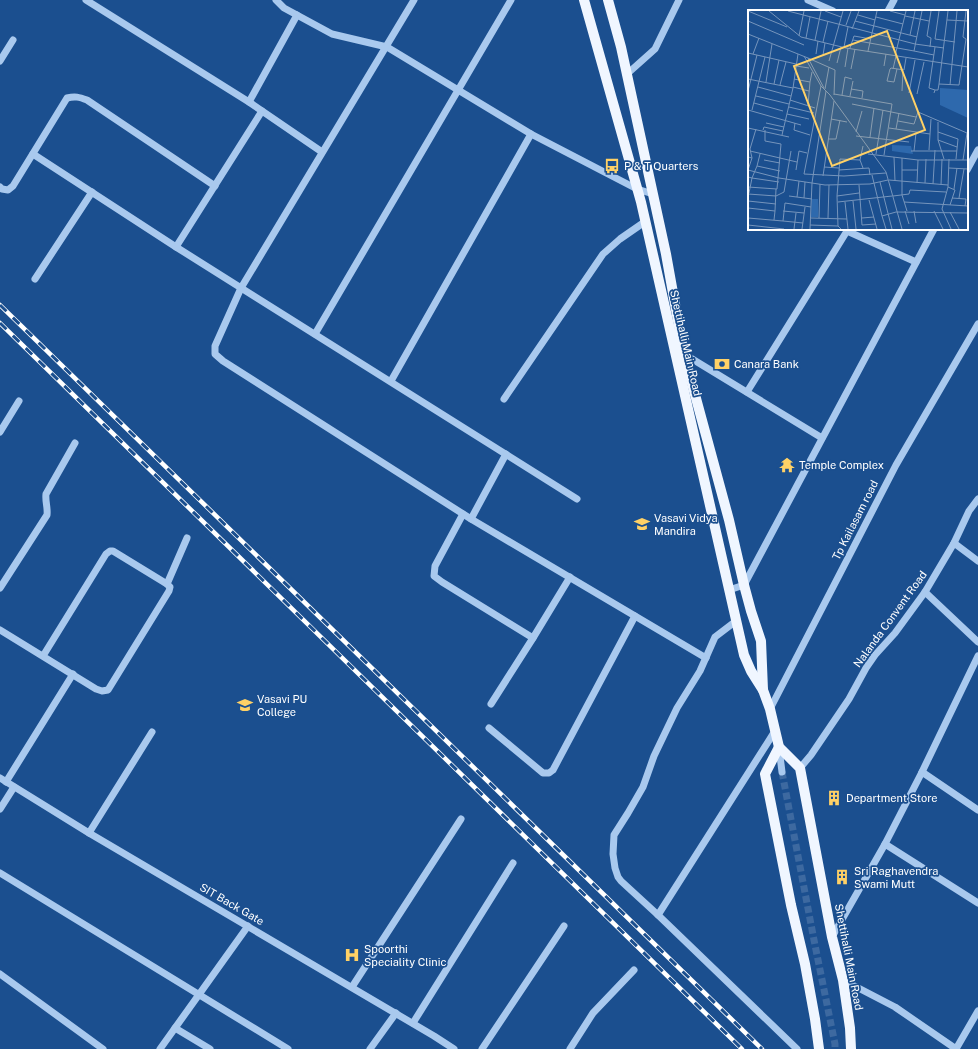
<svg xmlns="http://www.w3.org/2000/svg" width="978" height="1049" viewBox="0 0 978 1049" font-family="'Public Sans',sans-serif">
  <rect width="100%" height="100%" fill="#1b4f8f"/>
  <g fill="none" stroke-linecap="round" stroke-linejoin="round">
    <polyline stroke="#3d69a0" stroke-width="7" stroke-dasharray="7 3.5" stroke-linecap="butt" points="782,772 814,940 835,1044 835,1049"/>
    <g stroke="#a9c9ee" stroke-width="7">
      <polyline points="86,0 249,102 322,152"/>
      <polyline points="276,0 284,8 332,34 387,47 531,134 637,189 653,194"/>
      <polyline points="414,0 241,288 215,346 215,354 223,361 471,519 706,658"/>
      <polyline points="808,0 833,11"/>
      <polyline points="888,11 894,0"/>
      <polyline points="0,61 13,40"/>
      <polyline points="627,74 655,49 679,0"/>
      <polyline points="249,102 297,15"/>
      <polyline points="33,154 176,247 577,499"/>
      <polyline points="967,170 978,150"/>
      <path d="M0,187L2,189L8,190L13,186L67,98C75,96 79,97 87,100L215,186"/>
      <polyline points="176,247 262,111"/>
      <polyline points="35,279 92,192"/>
      <polyline points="315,334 511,0"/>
      <polyline points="684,354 822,438"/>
      <polyline points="391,381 531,134"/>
      <polyline points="747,392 847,231 916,262"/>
      <polyline points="504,399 603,254 620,239 646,221"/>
      <polyline points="0,432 19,401"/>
      <polyline points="463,514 435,566 434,576 442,582 533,638"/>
      <polyline points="471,519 506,454"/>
      <polyline points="954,543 978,561"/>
      <polyline points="167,584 187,538"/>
      <path d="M0,588L47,515C48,508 45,501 46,494L75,443"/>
      <polyline points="729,590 744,585 934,229"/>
      <polyline points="925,592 978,642"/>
      <polyline points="736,621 715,637 700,671 677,708 654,756 643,787 628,813 614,835 613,854 615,868 618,877 621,881 658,915 797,1049"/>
      <polyline points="0,630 96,689 102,691 108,690 169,591 170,587 167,584 113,551 110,551 106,554 43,656"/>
      <polyline points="491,704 533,638 570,577"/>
      <polyline points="770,709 896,465 978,324"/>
      <polyline points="489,728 543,773 549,773 553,770 635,616"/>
      <polyline points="779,748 782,772"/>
      <polyline points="800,768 811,755 849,699 866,668 875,655 895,633 925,592 954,543 969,511 978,499"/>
      <polyline points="922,772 978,810"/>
      <polyline points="0,778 89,833 434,1036 454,1049"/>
      <polyline points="6,782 73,674"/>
      <polyline points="0,809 14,787"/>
      <polyline points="89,833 152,732"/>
      <polyline points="885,844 922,772 978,656"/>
      <polyline points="0,873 288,1049"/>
      <polyline points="658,915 775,731"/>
      <polyline points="832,937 885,844 978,903"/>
      <polyline points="0,974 103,1049"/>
      <polyline points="843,980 895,1007 956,1049"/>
      <polyline points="352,987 461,819"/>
      <polyline points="413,1023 513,863"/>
      <polyline points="175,1028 210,1049"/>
      <polyline points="160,1049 248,926"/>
      <polyline points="370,1049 396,1013"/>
      <polyline points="482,1049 564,926"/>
      <polyline points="570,1049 593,1013 634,970"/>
      <polyline points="956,1049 978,1011"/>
    </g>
    <g stroke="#f0f6ff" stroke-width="10">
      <polyline points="584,0 641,202 744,655 751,671 763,690 770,709 779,747 800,768 832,937 843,980 850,1028 851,1049"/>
      <polyline points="608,0 621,47 666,254 684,354 729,520 744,585 751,611 761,641 763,690"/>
      <polyline points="779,747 765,774 791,905 805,964 815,1019 819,1049"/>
    </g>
    <defs>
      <g id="rail">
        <polyline points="0,305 762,1049"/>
        <polyline points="0,323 742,1049"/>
      </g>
    </defs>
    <use href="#rail" stroke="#fff" stroke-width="4.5"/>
    <use href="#rail" stroke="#1b4f8f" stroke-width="3" stroke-dasharray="9" stroke-linecap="butt"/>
  </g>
  <defs>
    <symbol id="bus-bare" viewBox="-9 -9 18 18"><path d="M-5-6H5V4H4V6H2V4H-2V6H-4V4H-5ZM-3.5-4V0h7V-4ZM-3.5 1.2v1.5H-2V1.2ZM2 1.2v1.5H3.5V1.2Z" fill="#ffd166" stroke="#1b4f8f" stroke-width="2.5" paint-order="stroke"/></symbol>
    <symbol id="bank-bare" viewBox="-9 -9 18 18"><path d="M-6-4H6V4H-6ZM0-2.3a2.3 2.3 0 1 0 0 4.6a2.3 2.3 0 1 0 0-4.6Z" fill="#ffd166" stroke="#1b4f8f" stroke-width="2.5" paint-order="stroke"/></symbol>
    <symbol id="temple-bare" viewBox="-9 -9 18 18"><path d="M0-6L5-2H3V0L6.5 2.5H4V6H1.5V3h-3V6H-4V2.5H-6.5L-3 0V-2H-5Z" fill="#ffd166" stroke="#1b4f8f" stroke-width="2.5" paint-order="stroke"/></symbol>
    <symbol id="school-bare" viewBox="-9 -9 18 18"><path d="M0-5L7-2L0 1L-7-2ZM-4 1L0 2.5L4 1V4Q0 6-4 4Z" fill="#ffd166" stroke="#1b4f8f" stroke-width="2.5" paint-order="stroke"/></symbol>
    <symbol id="university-bare" viewBox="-9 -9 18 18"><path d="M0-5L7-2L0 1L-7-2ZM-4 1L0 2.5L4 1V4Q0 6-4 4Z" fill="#ffd166" stroke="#1b4f8f" stroke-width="2.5" paint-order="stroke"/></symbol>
    <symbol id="building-bare" viewBox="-9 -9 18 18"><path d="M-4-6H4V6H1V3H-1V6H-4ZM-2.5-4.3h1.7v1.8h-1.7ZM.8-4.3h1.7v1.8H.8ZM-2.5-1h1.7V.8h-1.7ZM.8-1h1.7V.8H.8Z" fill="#ffd166" stroke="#1b4f8f" stroke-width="2.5" paint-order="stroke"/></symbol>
    <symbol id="hospital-bare" viewBox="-9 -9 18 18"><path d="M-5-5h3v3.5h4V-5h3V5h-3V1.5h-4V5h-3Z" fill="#ffd166" stroke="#1b4f8f" stroke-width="2.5" paint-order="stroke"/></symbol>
  </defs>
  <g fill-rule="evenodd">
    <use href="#bus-bare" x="601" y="155" width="22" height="22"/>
    <use href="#bank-bare" x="711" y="353" width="22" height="22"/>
    <use href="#temple-bare" x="776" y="454" width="22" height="22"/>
    <use href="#school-bare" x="631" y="513" width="22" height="22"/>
    <use href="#university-bare" x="234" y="694" width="22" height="22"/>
    <use href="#building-bare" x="823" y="787" width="22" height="22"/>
    <use href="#building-bare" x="831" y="866" width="22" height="22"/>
    <use href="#hospital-bare" x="341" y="944" width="22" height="22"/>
  </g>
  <g text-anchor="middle" stroke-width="3.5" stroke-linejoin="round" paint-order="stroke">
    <g font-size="11" fill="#fff" stroke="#1b4f8f" text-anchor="start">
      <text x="624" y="170">P &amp; T Quarters</text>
      <text x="734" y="368">Canara Bank</text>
      <text x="799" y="469">Temple Complex</text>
      <text x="654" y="522">Vasavi Vidya<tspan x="654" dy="13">Mandira</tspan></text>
      <text x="257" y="703">Vasavi PU<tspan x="257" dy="13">College</tspan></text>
      <text x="846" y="802">Department Store</text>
      <text x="854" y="875">Sri Raghavendra<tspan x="854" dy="13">Swami Mutt</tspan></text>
      <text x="364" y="953">Spoorthi<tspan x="364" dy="13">Speciality Clinic</tspan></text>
    </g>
    <g font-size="11" fill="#fff" stroke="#1b4f8f">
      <text transform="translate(686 343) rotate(77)" y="4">Shettihalli Main Road</text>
      <text transform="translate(855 520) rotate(-63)" y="4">Tp Kailasam road</text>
      <text transform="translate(890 619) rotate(-54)" y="4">Nalanda Convent Road</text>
      <text transform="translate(232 904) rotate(30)" y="4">SIT Back Gate</text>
      <text transform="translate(849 957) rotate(79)" y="4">Shettihalli Main Road</text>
    </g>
  </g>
  <g transform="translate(748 10)">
    <rect width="220" height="220" fill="#1b4f8f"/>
    <path d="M192,78L220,80V108L192,95ZM144,135L163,136L165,144L144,141ZM64,189H70V207H63Z" fill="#2e69ad"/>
    <path fill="none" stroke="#7695bc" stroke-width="1" d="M0,1L39,17M21,1L53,27L98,38L220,57M40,1L167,34L196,38M77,1L93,7M142,1L157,5M174,1L166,41L186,45M110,5L127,10M157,6L181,11M128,7L155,14M199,10L220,11M0,11L56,35M107,11L169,27M98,15L103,1M104,19L111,1M0,24L60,48L76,78M162,25L167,1M51,26L56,1M58,28L62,7M187,29L191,1M187,29L207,32M67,30L73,1M105,30L166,41M75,32L80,11M96,37L100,17M182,37L183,28L179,26L183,1M102,38L106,26L123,29M120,41L129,1M0,43L48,54M5,44L11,28M68,44L70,31M75,45L77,33M56,46L73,76L82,85L138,162L154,219M147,46L158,1M60,48L87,60L86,85M81,51L95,1M89,53L93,37M48,56L61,58M136,56L138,44M97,57L100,38M103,59L107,39M145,59L148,46M149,59L146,72L139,71L142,59L143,58L156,60L158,48M0,69L45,78M46,69L62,72L64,62M18,72L24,34M26,74L31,50M191,74L211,75L218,29L215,27L218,1M32,75L38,52M202,75L209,1M73,76L56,164L96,166L138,163M10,77L43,86M45,77L61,81M77,79L81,57M103,79L115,81L114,88M187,80H190L191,74L200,1M0,81L9,45M154,81L155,61M161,83L167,50M186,83L187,80L181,78L187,37M86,84L144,94L136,145M169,84L176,52M94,85L97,67L104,69M8,86L41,94M102,86L105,71M42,90L67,98M6,93L35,101M104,94L168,107M60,95L62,72M41,97L66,103M0,100L53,115M4,100L17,47M39,104L61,109M83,109L99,112M150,111L166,114L170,102L219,123L215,150M190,112V130L196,149M18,113L36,117M47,113L46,120L62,125M0,118L41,127M141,118L182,124M148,119L151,103M15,120L16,117L35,121M108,122L114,101M190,122L210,129L208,149M34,125L45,78L50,44M108,126L161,132M122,127L126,98M80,129H88L92,110M190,130L209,137M115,136L112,150L115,158M181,140L183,109M2,141L49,152M163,141H209M166,141L168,123M120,144L170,150H220M128,144L135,100M0,147L4,148L2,139L8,119M146,147L147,171M154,148V185L159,201M201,149L200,177L194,199L203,219M16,150L32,153M9,156L12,144M76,157L91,158M201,158L220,159M0,160L31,168L77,175L122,174L140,170M0,160L4,148M48,160L51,141L59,143M91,160L121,158L122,165M154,160H170M124,165L134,206M75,166L86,91M0,167L4,168L9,156L32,161M141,170L200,175M132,172L144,219M169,173L170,150M177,173L178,149M185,174L187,140M111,175L114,215L128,214M193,175L194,149M0,177L29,179L33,134L17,131V120M200,177L207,180L202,195M206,179L209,158M1,183L4,168L31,172M0,184L28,186L36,182L43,141M41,186L64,189M89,186L111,183M145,186L161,184L162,180L198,182M49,187L51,171M56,188L57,172M204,188L218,189L217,196M211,188L216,159M121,190L129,219M0,191L28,194M105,191L108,219M90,192L144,186M97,192L100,219M156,192L220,196M0,198L27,201L26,210M27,201L28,179M35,201L56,203M157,201L161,214M166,201L168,213M186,201L195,219M202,202L211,219M0,208L35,211L37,193L63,197M63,208L99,209M71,208L72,174M80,208L81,175M114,208L126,207M35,211L55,213M0,215L36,219M62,215L90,216M46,219L48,203M54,219L57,197M62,219L64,173L78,81M93,219L90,216L89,186L92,149L112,150M138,219L134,206L148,202L220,203"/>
    <path fill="#ffd166" fill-opacity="0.15" stroke="#ffd166" stroke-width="2" d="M139,21L177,120L84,156L46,56Z"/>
    <rect width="220" height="220" fill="none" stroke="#fff" stroke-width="2"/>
  </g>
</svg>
